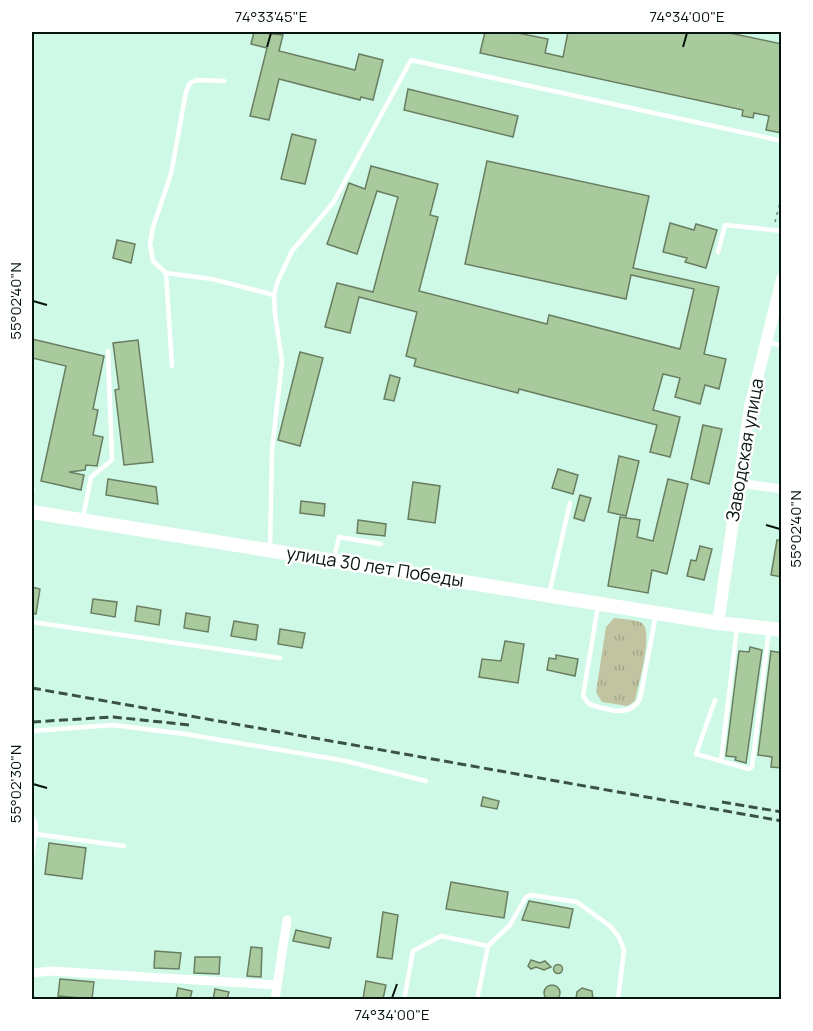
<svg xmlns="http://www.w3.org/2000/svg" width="813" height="1031" viewBox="0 0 813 1031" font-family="Manrope,sans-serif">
  <defs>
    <pattern id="grass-tufts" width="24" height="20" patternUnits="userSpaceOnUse" patternTransform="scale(1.5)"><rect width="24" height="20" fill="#c2c3a1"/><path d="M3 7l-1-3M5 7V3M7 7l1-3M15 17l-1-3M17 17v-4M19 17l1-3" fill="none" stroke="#a5a789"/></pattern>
  </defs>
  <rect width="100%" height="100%" fill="#cff9e7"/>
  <path fill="url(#grass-tufts)" d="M614,618C622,619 635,619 642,623C654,632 638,686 635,701L627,706L602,702L596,692L606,627Z"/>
  <g fill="#a9ca9d" stroke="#697e61" stroke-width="1.5">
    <polygon points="254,32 283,35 279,51 355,70 359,54 383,60 373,100 361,97 360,100 279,79 269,120 250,116 267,48 251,44"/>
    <polygon points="485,32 513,32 548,39 545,53 563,57 568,32 725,32 782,44 782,133 766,130 769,116 754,113 753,118 742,116 743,110 480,53"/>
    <polygon points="408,89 518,116 513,137 404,110"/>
    <polygon points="292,134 316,140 305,184 281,179"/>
    <polygon points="487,161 649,196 633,268 719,287 704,354 726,359 719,389 705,385 700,404 675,397 680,378 663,374 653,410 680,417 670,457 650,452 657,425 519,389 518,393 414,366 416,359 406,356 417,312 359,297 350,333 325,327 337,283 373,292 398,197 377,191 357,254 327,244 349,183 365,189 371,166 438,184 430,215 438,217 419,291 547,324 549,315 680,349 694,289 631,275 626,299 465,264"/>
    <polygon points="670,223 694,230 696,224 717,230 706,268 685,262 687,258 663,252"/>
    <polygon points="117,240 135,244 131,263 113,258"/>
    <polygon points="32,339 104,356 93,409 98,410 93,435 103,437 97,466 86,465 85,470 69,472 84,475 81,490 41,481 66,366 32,358"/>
    <polygon points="138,340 153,462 124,465 115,390 119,389 113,343"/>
    <polygon points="300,352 323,358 300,446 278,440"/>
    <polygon points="390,375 400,378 394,401 384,399"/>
    <polygon points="703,425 722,429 709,484 691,479"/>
    <polygon points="619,456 639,461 626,516 608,512"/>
    <polygon points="558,469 578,475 573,494 552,488"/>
    <polygon points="108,479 156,487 158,504 106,495"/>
    <polygon points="668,479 688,484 667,574 652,570 648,593 608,586 620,517 640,520 637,537 653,541"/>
    <polygon points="413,482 440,486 435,523 408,519"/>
    <polygon points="580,495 591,498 584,521 574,518"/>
    <polygon points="301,501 325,504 324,516 300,513"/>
    <polygon points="358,520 386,524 385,536 357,533"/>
    <polygon points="777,540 782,540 782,577 771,575"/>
    <polygon points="700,546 712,549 704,580 687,576 691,560 696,561"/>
    <polygon points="32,587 40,589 36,614 32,613"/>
    <polygon points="93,599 117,602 115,617 91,613"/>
    <polygon points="137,606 161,610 159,625 135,621"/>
    <polygon points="186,613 210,617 208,632 184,628"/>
    <polygon points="234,621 258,625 256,640 231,636"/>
    <polygon points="280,629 305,633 302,648 278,644"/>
    <polygon points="505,641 524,644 518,683 479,677 482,659 501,661"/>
    <polygon points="750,647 762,650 746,763 735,760 736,757 726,756 739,651 749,652"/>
    <polygon points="771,651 782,653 782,768 771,767 772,757 758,755"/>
    <polygon points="556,655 578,659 575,676 547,670 549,658 556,659"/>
    <polygon points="483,797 499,801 497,809 481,806"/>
    <polygon points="49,843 86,848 82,879 45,874"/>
    <polygon points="451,882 508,892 504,918 446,909"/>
    <polygon points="529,901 573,909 569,928 522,920"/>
    <polygon points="383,912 398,915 392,959 377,957"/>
    <polygon points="296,930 331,938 329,948 293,941"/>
    <polygon points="251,947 262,948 261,977 247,976"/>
    <polygon points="155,951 181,953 179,969 154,968"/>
    <polygon points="195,957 220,957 219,974 194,973"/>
    <polygon points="531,960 540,963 545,961 551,967 544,970 536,967 531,969 528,966"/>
    <circle cx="558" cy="969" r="4.5"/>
    <polygon points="60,979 94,982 92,999 58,996"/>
    <polygon points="366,981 386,985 383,999 363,999"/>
    <circle cx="552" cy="993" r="8"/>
    <polygon points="178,988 192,991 190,999 176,999"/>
    <polygon points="582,988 592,991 593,999 576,999 577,992"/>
    <polygon points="215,989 229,992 227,999 213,999"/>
  </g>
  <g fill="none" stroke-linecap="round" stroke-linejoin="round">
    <polyline stroke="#69867a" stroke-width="1.5" stroke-dasharray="3 4.5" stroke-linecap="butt" points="775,222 782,195"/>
    <g stroke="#fff" stroke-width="4.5">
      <polyline points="224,81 197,80 190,83 186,92 171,174 153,227 150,244 153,261 166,273 212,279 274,295"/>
      <polyline points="718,252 725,225 782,231"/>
      <polyline points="166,273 172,366"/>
      <polyline points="768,342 782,346"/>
      <polyline points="32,489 33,490"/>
      <polyline points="83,518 91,477 112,460 108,351"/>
      <polyline points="270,547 272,451 282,361 275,314 274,295 277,283 292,251 333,203 411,60 782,141"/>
      <polyline points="334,558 339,537 381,544"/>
      <polyline points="549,594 570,503"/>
      <path d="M598,606L583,696L589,704C608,710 629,718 640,699L656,614"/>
      <polyline points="32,622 280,658"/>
      <polyline points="715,700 696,754 749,769 752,767 769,629"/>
      <polyline points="32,731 113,725 185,734 346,761 426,781"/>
      <polyline points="721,761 737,628"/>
      <polyline points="32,816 36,825 32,859"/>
      <polyline points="35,834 124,846"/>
      <polyline points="488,946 510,925 526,897 531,895 577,902 610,926 619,937 624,950 618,1000"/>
      <polyline points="404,1000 413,951 441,936 488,946 477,1000"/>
    </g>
    <g stroke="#fff" stroke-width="9">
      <polyline points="738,483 782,489"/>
      <polyline points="32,973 51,971 277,985"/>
      <polyline points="275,1000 287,920"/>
    </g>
    <polyline stroke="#fff" stroke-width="12" points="718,623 750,407 782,279"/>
    <polyline stroke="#fff" stroke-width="14" points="32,512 718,623 782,630"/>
    <g stroke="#3a5148" stroke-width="3" stroke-dasharray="9 4.5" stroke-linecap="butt">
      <polyline points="32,688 782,821"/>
      <polyline points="32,722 113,717 190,725"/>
      <polyline points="722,802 782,812"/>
    </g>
  </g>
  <path fill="none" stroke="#05140f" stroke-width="2" d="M267,47L271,33M683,47L687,33M33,301L47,305M766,525L780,529M33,784L47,788M392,998L397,984"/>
  <g text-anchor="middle" stroke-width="5" stroke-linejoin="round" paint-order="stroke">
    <g font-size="18" fill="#05140f" stroke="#fff">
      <text transform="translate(745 450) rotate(-80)" y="6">Заводская улица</text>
      <text transform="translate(375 567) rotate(9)" y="6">улица 30 лет Победы</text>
    </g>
  </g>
  <rect width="813" height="1031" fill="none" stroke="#ffffff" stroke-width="66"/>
  <rect x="33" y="33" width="747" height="965" fill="none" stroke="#05140f" stroke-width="2"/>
  <g font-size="15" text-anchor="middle" fill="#05140f">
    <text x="271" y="22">74°33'45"E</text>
    <text x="687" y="22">74°34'00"E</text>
    <text transform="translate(16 301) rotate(-90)" y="5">55°02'40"N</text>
    <text transform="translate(796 529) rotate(-90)" y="5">55°02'40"N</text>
    <text transform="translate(16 784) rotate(-90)" y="5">55°02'30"N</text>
    <text x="392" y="1020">74°34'00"E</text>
  </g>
</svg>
